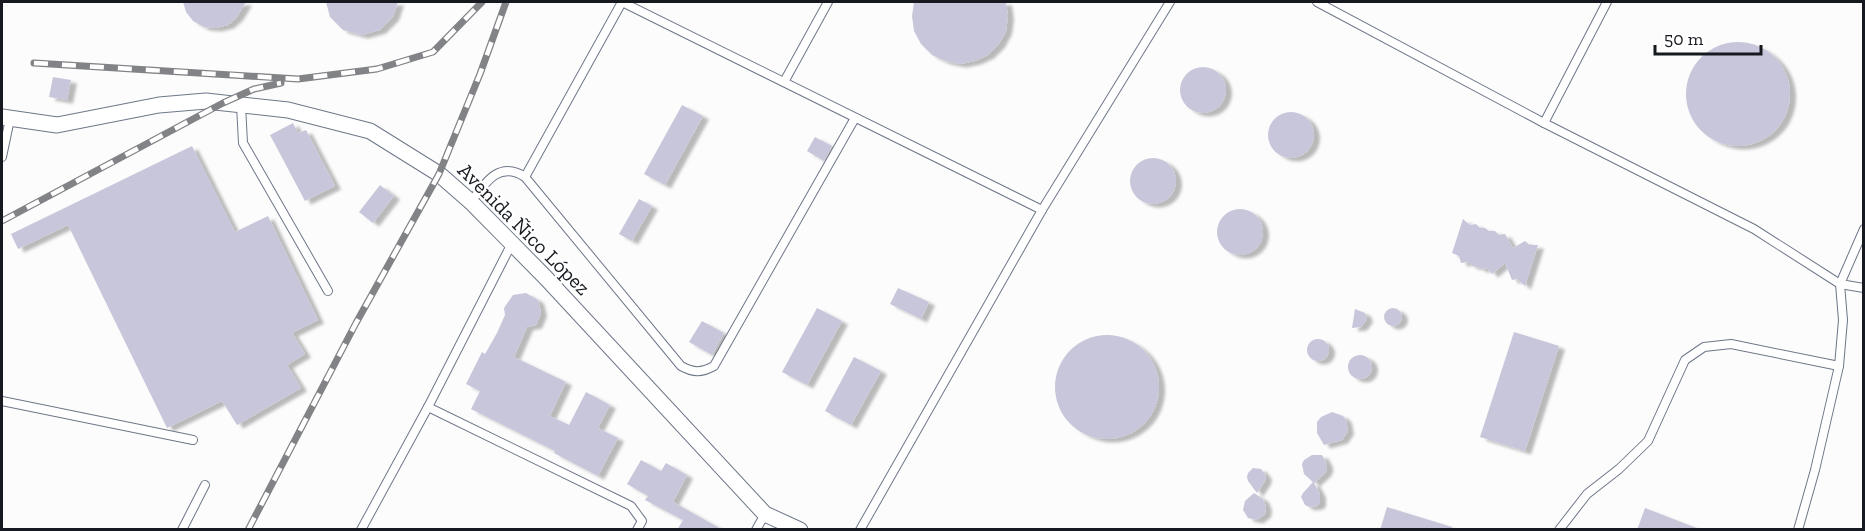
<svg xmlns="http://www.w3.org/2000/svg" width="1865" height="531" viewBox="0 0 1865 531" font-family="'Zilla Slab',serif">
  <defs>
    <filter id="shadow"><feDropShadow dx="6" dy="3.5" stdDeviation="1.5" flood-color="#0004"/></filter>
  </defs>
  <rect width="100%" height="100%" fill="#fcfcfc"/>
  <g fill="#c8c6da" filter="url(#shadow)">
    <polygon points="183,2 246,2 237,17 228,25 216,28 204,27 193,21 186,12"/>
    <polygon points="326,2 398,2 393,17 380,30 362,35 343,30 330,17"/>
    <polygon points="914,2 1006,2 1008,16 1006,31 999,44 988,55 975,61 960,64 945,61 932,55 921,44 914,31 912,16"/>
    <circle cx="1738" cy="94" r="52"/>
    <circle cx="1203" cy="90" r="23"/>
    <polygon points="53,77 71,80 67,100 49,97"/>
    <polygon points="682,105 703,116 665,185 644,174"/>
    <circle cx="1291" cy="135" r="23"/>
    <polygon points="293,123 298,133 306,130 335,186 305,201 270,135"/>
    <polygon points="815,137 832,146 824,161 807,151"/>
    <polygon points="192,146 235,232 268,216 318,320 292,333 305,354 287,365 301,388 237,425 222,401 167,428 68,225 18,249 11,234"/>
    <circle cx="1153" cy="181" r="23"/>
    <polygon points="380,185 394,196 373,223 359,212"/>
    <polygon points="639,199 652,206 632,241 619,234"/>
    <circle cx="1240" cy="232" r="23"/>
    <polygon points="1463,219 1470,225 1476,224 1480,228 1485,228 1489,231 1495,231 1499,235 1505,234 1513,248 1525,241 1530,245 1538,245 1525,286 1517,279 1512,280 1505,263 1492,274 1487,268 1481,269 1477,266 1472,266 1468,262 1461,263 1459,256 1452,253"/>
    <polygon points="898,288 929,302 921,319 890,304"/>
    <polygon points="526,293 538,300 541,313 536,325 527,327 514,357 566,382 550,416 569,425 586,392 610,405 598,428 618,438 598,476 554,453 555,451 471,409 480,391 466,384 482,352 485,354 497,333 505,315 504,308 513,295"/>
    <polygon points="817,308 842,321 807,385 782,372"/>
    <circle cx="1393" cy="317" r="9"/>
    <polygon points="1355,309 1365,313 1367,319 1361,327 1352,328"/>
    <polygon points="702,321 724,333 712,355 689,342"/>
    <polygon points="1514,332 1559,346 1525,451 1480,437"/>
    <circle cx="1107" cy="387" r="52"/>
    <circle cx="1318" cy="350" r="11"/>
    <circle cx="1360" cy="367" r="12"/>
    <polygon points="854,357 881,371 851,425 825,411"/>
    <polygon points="1332,412 1343,416 1346,420 1348,431 1342,440 1324,445 1317,433 1317,422 1321,417"/>
    <polygon points="1312,455 1322,455 1327,464 1327,469 1325,473 1314,483 1320,494 1320,503 1317,506 1309,507 1305,505 1301,497 1303,493 1313,482 1304,474 1302,464 1304,460"/>
    <polygon points="641,460 661,471 666,463 687,475 673,502 723,530 677,530 683,520 645,500 648,496 627,484"/>
    <polygon points="1253,468 1261,469 1266,476 1265,481 1257,493 1248,481 1247,477 1248,473"/>
    <polygon points="1254,493 1263,499 1266,507 1265,514 1257,520 1248,518 1243,510 1245,501"/>
    <polygon points="1387,507 1452,527 1452,530 1380,530"/>
    <polygon points="1645,508 1699,529 1698,530 1637,530"/>
  </g>
  <g fill="none" stroke-linecap="round" stroke-linejoin="round">
    <defs>
      <g id="lane">
        <polyline points="622,2 1042,210"/>
        <polyline points="1317,2 1544,123 1754,229 1840,284 1843,320 1839,366 1815,470 1798,530"/>
        <polyline points="784,82 828,2"/>
        <polyline points="241,105 243,143 328,291"/>
        <polyline points="1544,123 1607,2"/>
        <polyline points="2,157 10,119"/>
        <polyline points="525,177 622,2"/>
        <path d="M471,202C485,183 499,160 525,177L681,366C694,373 701,373 714,366L855,118"/>
        <polyline points="1864,229 1840,284 1864,288"/>
        <polyline points="2,401 193,440"/>
        <polyline points="428,407 631,506 642,521 637,530"/>
        <polyline points="182,530 205,485"/>
        <polyline points="361,530 428,407 511,245"/>
        <polyline points="756,530 765,514"/>
        <polyline points="860,530 1042,210 1170,2"/>
        <polyline points="1559,530 1587,494 1619,469 1648,441 1685,360 1704,347 1731,344 1839,366"/>
      </g>
      <polyline id="street" points="2,117 57,125 159,105 206,101 288,110 370,131 439,174 471,202 546,278 765,514 800,530"/>
    </defs>
    <use href="#lane" stroke="#6e7788" stroke-width="10"/>
    <use href="#street" stroke="#6e7788" stroke-width="17"/>
    <use href="#lane" stroke="#fff" stroke-width="8"/>
    <use href="#street" stroke="#fff" stroke-width="15"/>
    <defs>
      <g id="rail">
        <polyline points="34,63 298,79 377,69 433,52 482,2"/>
        <polyline points="2,221 223,103 254,89 281,83"/>
        <polyline points="248,530 356,323 439,174 480,74 506,2"/>
      </g>
    </defs>
    <use href="#rail" stroke="#828387" stroke-width="7"/>
    <use href="#rail" stroke="#fff" stroke-width="4.5" stroke-dasharray="14" stroke-linecap="butt"/>
  </g>
  <g text-anchor="middle" stroke-width="5" stroke-linejoin="round" paint-order="stroke">
    <g font-size="21" fill="#161920" stroke="#fff">
      <text transform="translate(524 229) rotate(45)" y="7">Avenida Ñico López</text>
    </g>
  </g>
  <rect width="1865" height="531" fill="none" stroke="#161920" stroke-width="6"/>
  <path d="M1655 45v9h106v-9" fill="none" stroke="#161920" stroke-width="3"/>
  <text x="1664" y="45" font-size="18" fill="#161920" stroke="#ffffff" stroke-width="4.5" paint-order="stroke">50 m</text>
</svg>
